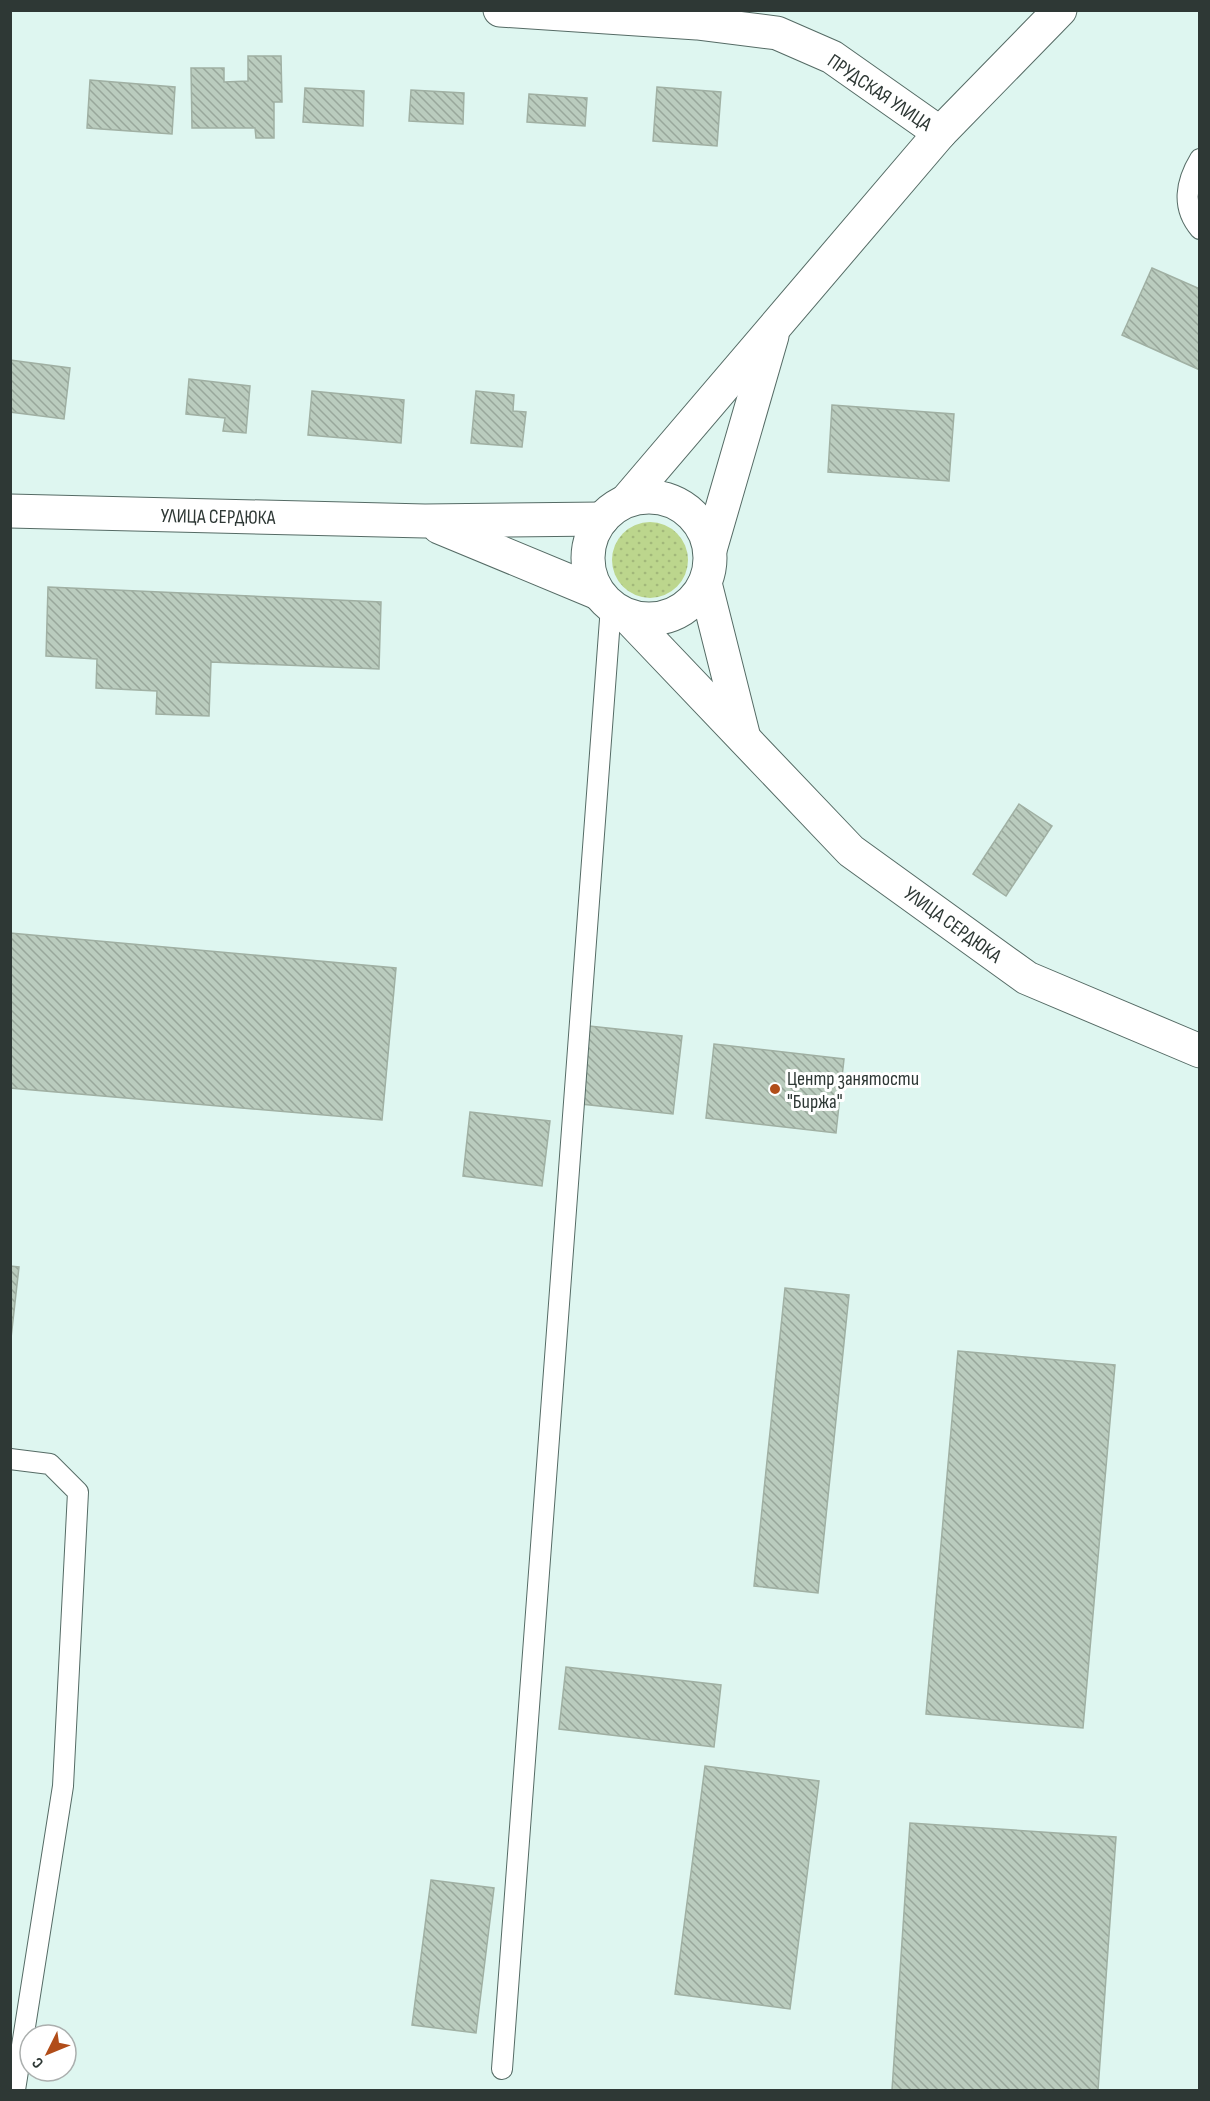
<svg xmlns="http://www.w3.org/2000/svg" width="1210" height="2101" viewBox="0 0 1210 2101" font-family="'Sofia Sans Condensed',sans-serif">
  <defs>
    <pattern id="grass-dots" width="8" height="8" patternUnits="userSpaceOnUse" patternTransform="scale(1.5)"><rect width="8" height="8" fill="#bcd68d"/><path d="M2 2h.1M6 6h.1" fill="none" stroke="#a2b87a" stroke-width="1.8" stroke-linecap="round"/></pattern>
    <pattern id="building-back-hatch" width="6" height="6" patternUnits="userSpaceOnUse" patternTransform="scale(1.5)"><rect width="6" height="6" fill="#baccbe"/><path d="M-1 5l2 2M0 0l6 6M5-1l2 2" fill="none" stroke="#98a79b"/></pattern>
  </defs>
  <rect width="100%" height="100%" fill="#def6f0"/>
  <circle fill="url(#grass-dots)" cx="650" cy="560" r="38"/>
  <g fill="url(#building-back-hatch)" stroke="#a0b0a3" stroke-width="1.5">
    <polygon points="248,56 281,56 282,102 274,102 274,138 256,138 255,128 192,128 191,68 224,68 224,82 248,81"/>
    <polygon points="90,80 175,87 172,134 87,128"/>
    <polygon points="657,87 721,92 717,146 653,141"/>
    <polygon points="305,88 364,91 363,126 303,122"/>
    <polygon points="411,90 464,93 463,124 409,121"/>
    <polygon points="529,94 587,98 585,126 527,122"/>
    <polygon points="1152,268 1200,289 1200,370 1122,335"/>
    <polygon points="10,360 70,368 64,419 10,412"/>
    <polygon points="189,379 250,386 246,433 223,431 225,418 186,414"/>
    <polygon points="312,391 404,400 401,443 308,435"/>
    <polygon points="476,391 514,395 513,411 526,412 522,447 471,443"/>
    <polygon points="832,405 954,414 949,481 828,472"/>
    <polygon points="48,587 381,602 379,669 211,662 209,716 156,714 157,691 96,688 97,659 46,656"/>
    <polygon points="1019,804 1052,826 1006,896 973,874"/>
    <polygon points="10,933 396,968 382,1120 10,1088"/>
    <polygon points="589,1026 682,1036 673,1114 581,1104"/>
    <polygon points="714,1044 844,1059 836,1133 706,1118"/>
    <polygon points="470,1112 550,1121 542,1186 463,1176"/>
    <polygon points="10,1266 19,1267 10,1347"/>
    <polygon points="785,1288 849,1295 818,1593 754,1586"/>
    <polygon points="958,1351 1115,1365 1083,1728 926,1714"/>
    <polygon points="566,1667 721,1685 714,1747 559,1729"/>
    <polygon points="705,1766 819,1781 790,2009 675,1994"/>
    <polygon points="910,1823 1116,1837 1098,2090 892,2090"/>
    <polygon points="431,1880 494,1888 476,2033 412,2025"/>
  </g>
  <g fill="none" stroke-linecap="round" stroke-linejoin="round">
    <defs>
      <g id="lane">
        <path d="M1200,159C1186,182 1181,207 1200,229"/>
        <polyline points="10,1459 50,1464 78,1492 63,1786 15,2090"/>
        <polyline points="502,2069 611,606"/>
      </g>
      <g id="street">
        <polyline points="500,10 697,23 777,33 832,57 940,133"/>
        <circle cx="649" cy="558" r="61"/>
        <polyline points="627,500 940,133 1060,10"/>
        <polyline points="10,511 425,521 602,519"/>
        <polyline points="439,527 598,593"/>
        <polyline points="710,550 772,336"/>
        <polyline points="705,583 744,738"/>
        <polyline points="627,616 851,851 1027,978 1200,1051"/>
      </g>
    </defs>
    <use href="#lane" stroke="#556b65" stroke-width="22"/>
    <use href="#street" stroke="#556b65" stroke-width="35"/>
    <use href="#lane" stroke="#fff" stroke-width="20"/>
    <use href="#street" stroke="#fff" stroke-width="33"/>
  </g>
  <circle fill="#b14d19" stroke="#fff" stroke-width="2" cx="775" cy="1089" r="6"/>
  <g text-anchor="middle" stroke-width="6" stroke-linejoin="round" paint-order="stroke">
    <g font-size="20" fill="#2e3835" stroke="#fff">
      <text transform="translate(880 92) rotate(34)" y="7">ПРУДСКАЯ УЛИЦА</text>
      <text transform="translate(218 516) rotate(1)" y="7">УЛИЦА СЕРДЮКА</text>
      <text transform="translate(953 924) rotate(36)" y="7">УЛИЦА СЕРДЮКА</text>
    </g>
    <g font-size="20" fill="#2e3835" stroke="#fff" text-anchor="start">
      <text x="787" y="1085">Центр занятости<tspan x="787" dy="23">"Биржа"</tspan></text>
    </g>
  </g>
  <rect width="1210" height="2101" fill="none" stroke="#2e3835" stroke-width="24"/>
  <g transform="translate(48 2053) rotate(227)"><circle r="28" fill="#ffffff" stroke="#abafae" stroke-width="1.5"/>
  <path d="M0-4.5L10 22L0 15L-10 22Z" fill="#b14d19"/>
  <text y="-9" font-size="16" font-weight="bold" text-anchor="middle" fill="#2e3835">С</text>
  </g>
</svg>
